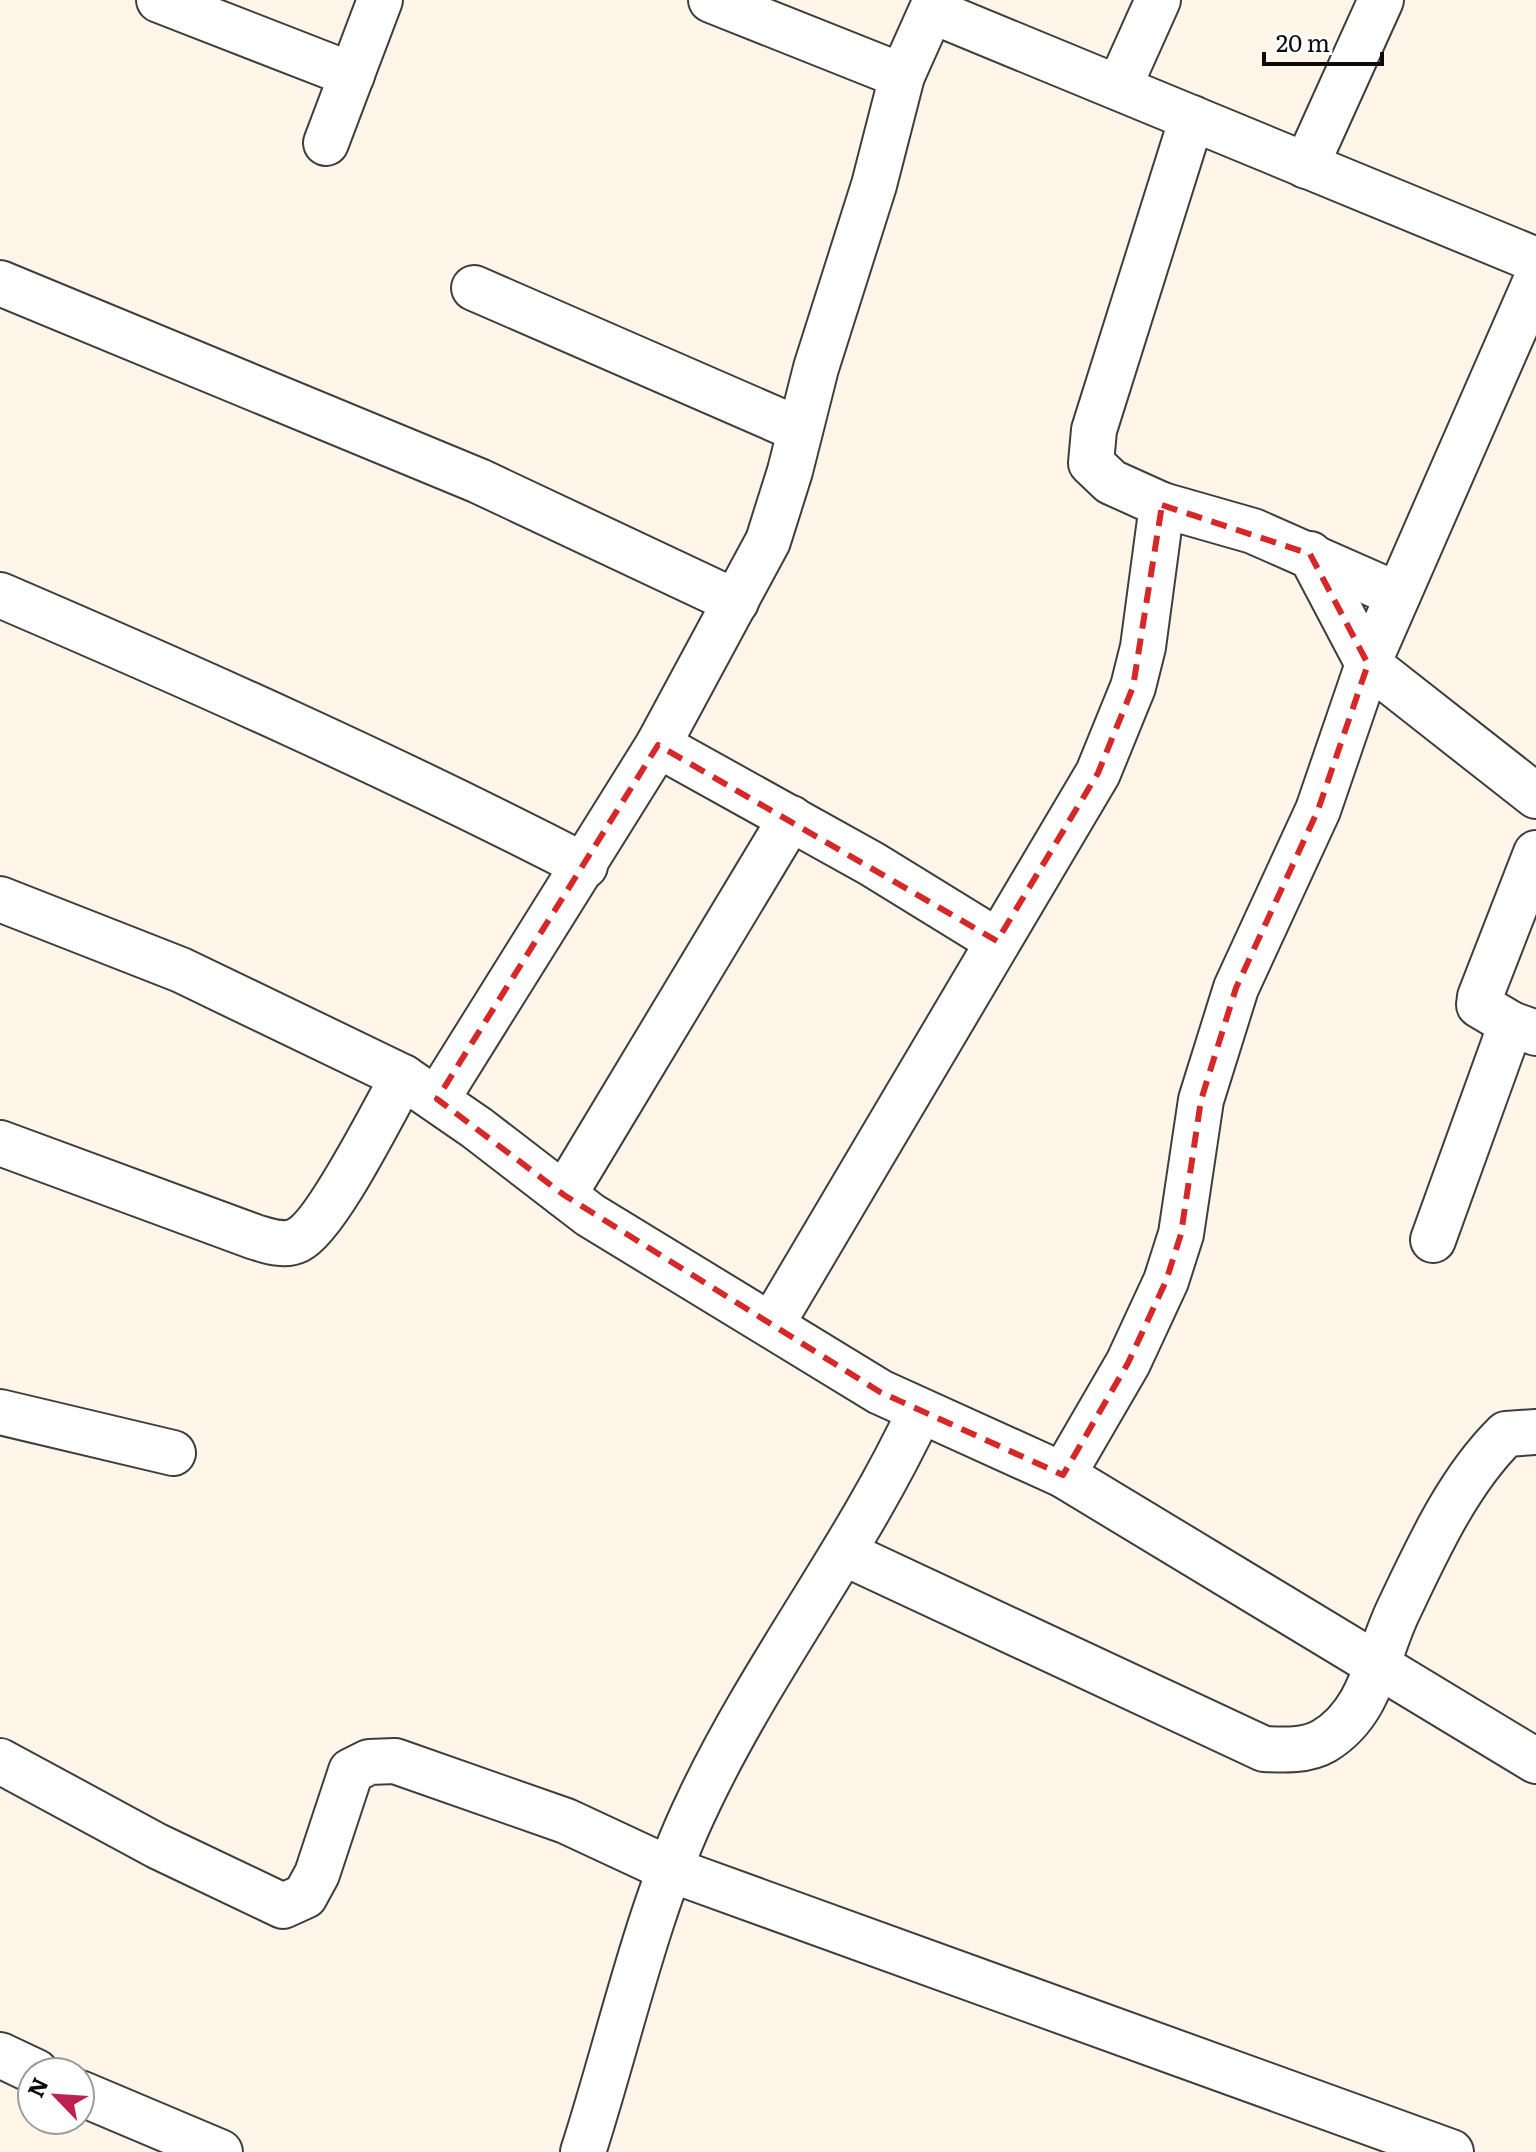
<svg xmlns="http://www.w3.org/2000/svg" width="1536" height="2152" viewBox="0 0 1536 2152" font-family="Literata,serif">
  <rect width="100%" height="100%" fill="#fff5e8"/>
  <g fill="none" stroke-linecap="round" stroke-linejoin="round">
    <defs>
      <g id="minor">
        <polyline points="159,0 352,75"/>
        <polyline points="711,0 902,76"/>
        <polyline points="932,11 1536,260"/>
        <polyline points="1119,87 1158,0"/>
        <polyline points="326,143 380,0"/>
        <polyline points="1306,166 1381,0"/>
        <polyline points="0,283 479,481 736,602"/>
        <polyline points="474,288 800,430"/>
        <polyline points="1162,505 1253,531 1398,595"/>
        <polyline points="1310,554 1368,664 1536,796"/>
        <path d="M0,595C198,680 393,767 585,866"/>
        <polyline points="658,745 872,864 997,941"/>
        <polyline points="0,899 181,970 403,1077 477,1128 590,1215 880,1392 1063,1475 1536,1761"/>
        <polyline points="1511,1024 1479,1005 1480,997 1536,853"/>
        <polyline points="437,1099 658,745 768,541 790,471 816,368 874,185 902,76 936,0"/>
        <path d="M0,1143L255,1237C269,1241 284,1247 298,1240C327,1226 384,1110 403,1077"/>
        <polyline points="564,1195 791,818"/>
        <polyline points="1433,1240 1511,1024 1536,1033"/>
        <polyline points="772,1324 1098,773 1133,687 1143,647 1162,505 1111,482 1091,463 1094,430 1192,118"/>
        <polyline points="0,1412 173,1453"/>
        <polyline points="1063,1475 1128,1363 1166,1281 1181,1234 1201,1100 1236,988 1318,810 1368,664 1536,280"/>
        <path d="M844,1553L1264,1749C1284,1750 1307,1751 1324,1741C1372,1712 1376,1657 1398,1611C1427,1550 1458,1481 1506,1434L1536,1432"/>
        <polyline points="0,1761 157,1846 283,1906 305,1896 317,1874 351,1771 369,1762 395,1761 566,1821 669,1869 1451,2152"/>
        <polyline points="0,2055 36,2072"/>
        <polyline points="80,2093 220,2152"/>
        <path d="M583,2152C620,2038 647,1908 699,1801C763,1666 857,1547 920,1411"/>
      </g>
    </defs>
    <use href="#minor" stroke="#3e3e3e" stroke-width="48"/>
    <use href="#minor" stroke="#fff" stroke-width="44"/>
  </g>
  <path fill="none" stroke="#d62828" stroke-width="6" stroke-dasharray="16 10" stroke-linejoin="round" d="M1162,505L1310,554L1368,664L1318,810L1236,988L1201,1100L1181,1234L1166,1281L1128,1363L1063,1475L880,1392L564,1195L437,1099L658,745L997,941L1098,773L1133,687Z"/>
  <g transform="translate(56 2096) rotate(295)"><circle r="38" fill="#ffffff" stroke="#9d9d9d" stroke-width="2"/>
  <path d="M0-6L14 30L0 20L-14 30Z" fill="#bb2251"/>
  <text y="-12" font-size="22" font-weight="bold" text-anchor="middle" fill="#0b0b0b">N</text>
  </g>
  <path d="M1264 52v12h118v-12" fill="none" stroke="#0b0b0b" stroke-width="4"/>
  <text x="1276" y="52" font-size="24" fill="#0b0b0b" stroke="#ffffff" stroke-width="6" paint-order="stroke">20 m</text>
</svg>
